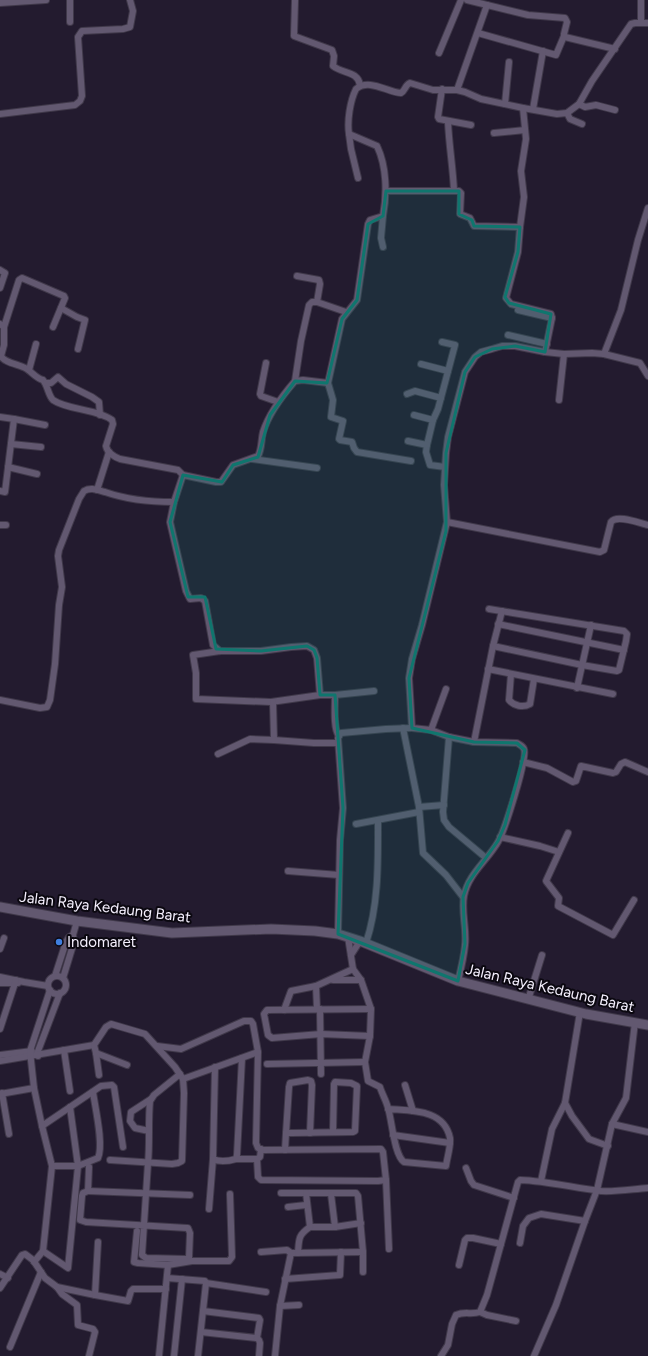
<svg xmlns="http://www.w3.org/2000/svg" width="648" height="1356" viewBox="0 0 648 1356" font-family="Figtree,sans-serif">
  <rect width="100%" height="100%" fill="#231b2f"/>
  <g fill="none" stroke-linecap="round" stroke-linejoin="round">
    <defs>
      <g id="street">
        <polyline points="70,0 70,22"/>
        <path d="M295,0L294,36L332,50L334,56L333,66C343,74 358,71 360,85"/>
        <polyline points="467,0 528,15 565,18 567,22 564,34 565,37 615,49"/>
        <polyline points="0,3 46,0"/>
        <polyline points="641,23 641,0"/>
        <polyline points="478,33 556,55 564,36"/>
        <polyline points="439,53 461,0"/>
        <polyline points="442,89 438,117 439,119 471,125"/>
        <polyline points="457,90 487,5"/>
        <polyline points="505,104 509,62"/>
        <polyline points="579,104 585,107 596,105 615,110"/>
        <polyline points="523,108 526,139 521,171 524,197 520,227 518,252 506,298 511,304 551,314 552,318 545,352"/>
        <polyline points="533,109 543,51"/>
        <polyline points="567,113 570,119 582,124"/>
        <polyline points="0,114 75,105 80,101 82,96 78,37 82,31 123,29 130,27 133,11 130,0"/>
        <path d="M448,122C449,145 453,168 454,191"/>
        <polyline points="494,133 525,130"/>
        <polyline points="349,134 351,149 358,178"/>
        <polyline points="386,191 459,191 461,193 460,214 470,218 474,226 520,227"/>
        <polyline points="383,216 381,238 383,247"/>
        <polyline points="0,270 5,273 0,288"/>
        <polyline points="297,276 319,280 320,284 317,302 346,312"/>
        <polyline points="61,308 77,317 85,320 78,349"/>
        <polyline points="518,310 552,318"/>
        <path d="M0,324L4,327V345L1,356C4,362 16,364 23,367C31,370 35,378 43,380C48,386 48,395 53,400C67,410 97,409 112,420L113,424L106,446C107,452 114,457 120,459L178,470L183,475"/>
        <polyline points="4,327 19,280 22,278 64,296 65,298 53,327"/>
        <polyline points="508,335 547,344"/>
        <polyline points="442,342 455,345 438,409 433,420 427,445 426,452 430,465 445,467"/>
        <polyline points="604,354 621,310 638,240 648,208"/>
        <polyline points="266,363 260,394 261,396 278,402"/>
        <polyline points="421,364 448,371"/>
        <polyline points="29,370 36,344"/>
        <polyline points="295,381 301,341 309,305 312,302 317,302"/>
        <polyline points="46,383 51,383 58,377 66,384 92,397 99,402 100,415"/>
        <polyline points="328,383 333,400 331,417 343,421 339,439 340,440 352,442 354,448 357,452 411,461"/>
        <polyline points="407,394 415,391 441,398"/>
        <polyline points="559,400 564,354"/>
        <polyline points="414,415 433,420"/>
        <polyline points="0,417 14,419 5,492 0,491"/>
        <polyline points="14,419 45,425"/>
        <polyline points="408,441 427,445"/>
        <polyline points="11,444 41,447"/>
        <polyline points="252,459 317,468"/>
        <polyline points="8,467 37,474"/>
        <polyline points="97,490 109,452"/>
        <polyline points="174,502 170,522 186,591 190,599 201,598 205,601 213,645 220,651"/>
        <polyline points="447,522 444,485 446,453 448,437 465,372 475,357 481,352 492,349 502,346 515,346 545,352 564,354 592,353 604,354 640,363 648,376"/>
        <polyline points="0,525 6,525"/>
        <polyline points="489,609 624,631 627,634 626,641 619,670 617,671 582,665 493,646"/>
        <polyline points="498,624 624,650"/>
        <polyline points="488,669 613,694"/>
        <path d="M511,674L509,700C514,706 523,708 530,704L534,679"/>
        <polyline points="577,688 591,625"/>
        <polyline points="320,695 317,658 314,650 307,646 291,647 261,651 220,651 193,655 196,673 196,699 271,702 320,695 335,695 374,691"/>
        <path d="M335,695C335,705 333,729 339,736"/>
        <path d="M0,700L40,708L47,707L50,700L55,664L59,605L62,587L58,556L59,550L79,499L84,491C91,487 97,490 105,492C128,500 150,502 174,502L183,475L216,482H221L233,465L258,456C262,449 261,440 263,432C269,413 282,396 295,381L303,380L328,383L342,319L357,300L368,224L370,220L383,216C387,194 387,167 377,146L349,134C347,121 350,101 356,89C369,78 387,92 401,93C405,91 405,85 410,83L433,90H457L465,92L481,99L523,108L557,114L567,113L579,104L592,81L631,24L635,23H648"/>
        <polyline points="273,702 274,740"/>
        <polyline points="403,728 419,807 423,853 446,875 463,897"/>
        <polyline points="431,730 446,689"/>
        <polyline points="449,737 443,812 444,820 449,827 486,858"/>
        <polyline points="474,742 493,646 502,611"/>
        <polyline points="218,754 250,739 274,740 314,743 338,743"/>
        <polyline points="523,762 547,768 573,782 576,781 581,766 613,773 616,772 621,764 625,762 648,772"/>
        <polyline points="419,807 444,805"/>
        <polyline points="356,824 419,812"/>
        <polyline points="568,833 546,881 559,898 558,906 613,935 634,900"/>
        <polyline points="500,837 540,846 559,852"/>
        <polyline points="288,871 339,875"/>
        <polyline points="338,934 340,840 343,808 338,738 341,733 386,729 412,728"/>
        <path d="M348,937L353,969L361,980L371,1009L370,1036L365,1062L368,1081L380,1087C382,1094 386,1100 388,1108C392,1120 394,1155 404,1162L446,1166C447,1158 451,1146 450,1138C444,1109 412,1111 388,1109"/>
        <path d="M366,943C379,904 378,861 378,821"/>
        <polyline points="0,949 4,938"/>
        <polyline points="351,955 360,941"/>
        <polyline points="55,976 66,942 69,937 73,935 77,921"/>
        <circle cx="57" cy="985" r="9"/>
        <polyline points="0,977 24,982 48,986"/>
        <polyline points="63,978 74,942 73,935"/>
        <polyline points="333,980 361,980"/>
        <path d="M458,981C461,969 464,957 465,945C467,929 461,912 464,896C468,874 487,861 498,842C504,832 528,758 524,749C523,746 520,745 517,743L474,742L449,737L431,730L412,728L409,678L412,659L422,625L447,522L600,552L604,550L611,522C617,514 639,523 648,525"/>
        <polyline points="0,983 18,983"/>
        <polyline points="316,986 317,1009"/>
        <polyline points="528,1000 542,955"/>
        <polyline points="320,1009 321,1074"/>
        <polyline points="284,1010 291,991 316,986 353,969"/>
        <polyline points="0,1029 16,980"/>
        <polyline points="370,1036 321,1034 272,1038 268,1035 264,1014 267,1010 371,1009"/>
        <polyline points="157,1046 181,1049 244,1021 251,1021 253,1024 258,1052 256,1143 258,1148 263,1150 381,1149 383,1152 386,1180 378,1181 261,1180 258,1177 257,1159"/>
        <polyline points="64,1050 70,1091"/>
        <polyline points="96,1053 127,1065"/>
        <polyline points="0,1055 32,1051"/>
        <polyline points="38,1056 38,1051 60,993"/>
        <polyline points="0,1061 94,1045"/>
        <polyline points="267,1064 365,1062"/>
        <path d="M215,1067L213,1159C219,1162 229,1161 236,1159L237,1155L242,1058"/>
        <polyline points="99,1075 96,1053 94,1045 106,1027 111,1024 145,1034 175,1067 183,1079 184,1093 182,1161 178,1163 172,1164 110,1160"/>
        <polyline points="183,1079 258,1052"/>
        <polyline points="405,1085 413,1111"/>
        <polyline points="2,1093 9,1134"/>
        <polyline points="0,1094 34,1088"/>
        <polyline points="565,1103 572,1116 589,1139 608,1146"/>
        <path d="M70,1107L78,1166L98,1158C104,1145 95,1107 93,1092"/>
        <polyline points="612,1124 648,1132"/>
        <polyline points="42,1126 101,1086 112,1085 114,1087 123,1147"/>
        <polyline points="149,1131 135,1128 130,1121 131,1112 151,1099"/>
        <polyline points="286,1133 289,1087 290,1083 308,1080 311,1081 312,1085 310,1133"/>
        <polyline points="393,1135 450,1143"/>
        <path d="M285,1150L286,1133C308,1133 330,1132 353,1132L355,1131L357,1086L351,1083L335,1082L334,1084L333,1132"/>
        <polyline points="236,1159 257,1159 260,1157 261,1149"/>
        <path d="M89,1167L88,1191L83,1193L82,1196L80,1220L86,1222L187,1228H188L190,1233L189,1258L187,1259L146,1258L142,1255C144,1225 146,1194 148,1163C150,1143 148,1122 150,1101L154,1095L180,1074"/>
        <polyline points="466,1168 471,1181 474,1185 514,1198"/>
        <polyline points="386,1180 389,1249"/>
        <polyline points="541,1181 552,1129 565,1103 580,1012"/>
        <polyline points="88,1191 190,1195"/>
        <polyline points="281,1193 356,1193 358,1196 363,1252 363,1272"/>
        <polyline points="306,1193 310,1227 335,1227 361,1223"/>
        <polyline points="331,1194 335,1227"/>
        <polyline points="288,1207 306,1205"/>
        <polyline points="209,1209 213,1159"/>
        <polyline points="137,1231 134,1262 138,1263 168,1265 192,1261 229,1261 232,1257 230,1194"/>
        <polyline points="520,1243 523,1226 529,1218 541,1214 585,1221"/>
        <polyline points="43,1251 68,1268 78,1166 52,1166"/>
        <polyline points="261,1252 287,1250 291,1253 280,1306 275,1356"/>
        <polyline points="291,1253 363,1252"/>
        <path d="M298,1253C299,1239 298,1235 310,1227"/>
        <polyline points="34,1262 43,1251 52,1166 42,1126 34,1088 30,1051 50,990"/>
        <polyline points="459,1265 465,1240 467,1238 473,1238 501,1244"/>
        <polyline points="0,1274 8,1278"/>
        <polyline points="167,1278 205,1281 206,1283 266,1292"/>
        <polyline points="285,1279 340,1275 341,1252"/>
        <polyline points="57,1287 95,1295 128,1301 131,1291 133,1289 166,1289"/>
        <polyline points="0,1288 22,1255 25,1254 33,1260 45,1278 57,1287 62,1294 77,1305 78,1325 93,1329 95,1332 89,1356"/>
        <polyline points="95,1295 98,1242"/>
        <polyline points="280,1306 299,1305"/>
        <polyline points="203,1311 259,1318 260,1320 257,1338"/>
        <polyline points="480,1312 487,1315 516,1321"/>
        <polyline points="201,1332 257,1338"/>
        <polyline points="257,1338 259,1340 260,1343 259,1356"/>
        <polyline points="10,1347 41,1272"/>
        <polyline points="159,1356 168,1265"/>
        <polyline points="174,1356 182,1279"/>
        <polyline points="198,1356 206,1283"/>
        <path d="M441,1356L448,1345L452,1324L456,1315C465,1311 471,1315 480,1312L487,1295L518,1182L520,1180C548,1181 574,1188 601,1191C616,1192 633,1189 648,1188"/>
        <polyline points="534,1356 556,1305 585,1221 597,1190 612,1124 626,1098 635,1022"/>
      </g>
      <polyline id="secondary" points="0,907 77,921 172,933 271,929 315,931 338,934 360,941 458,981 586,1014 648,1025"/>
    </defs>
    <use href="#street" stroke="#40394a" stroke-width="8"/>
    <use href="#secondary" stroke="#40394a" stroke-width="11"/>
    <use href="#street" stroke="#625870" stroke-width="6"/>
    <use href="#secondary" stroke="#625870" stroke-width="9"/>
  </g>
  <path fill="#0f766e" fill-opacity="0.2" stroke="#0f766e" stroke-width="3" stroke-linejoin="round" d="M386,191H459V214L472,220L474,226L520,227L518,252L505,297L509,303L551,314L545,352L515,346L492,349L475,357L465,372L446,453V531L409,678L412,728L474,742L517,743L525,750L505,825L498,841L468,883L463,897L465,944L458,981L338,934L343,808L335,695H320L317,658L314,650L307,646L261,651L216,649L205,597H188L170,522L183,475L222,482L233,465L258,457L270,415L295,381L327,383L342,319L357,300L368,224L383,216Z"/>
  <circle fill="#3f7fe0" stroke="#0b0810" stroke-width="1.5" cx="59" cy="942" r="4"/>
  <g text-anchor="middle" stroke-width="4" stroke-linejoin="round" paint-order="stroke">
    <g font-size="15" fill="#f5f0fe" stroke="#0b0810">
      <text transform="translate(105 907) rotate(7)" y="5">Jalan Raya Kedaung Barat</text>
      <text transform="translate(550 988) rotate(13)" y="5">Jalan Raya Kedaung Barat</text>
    </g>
    <g font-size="15" fill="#f5f0fe" stroke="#0b0810" text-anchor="start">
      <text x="67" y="947">Indomaret</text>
    </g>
  </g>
</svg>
